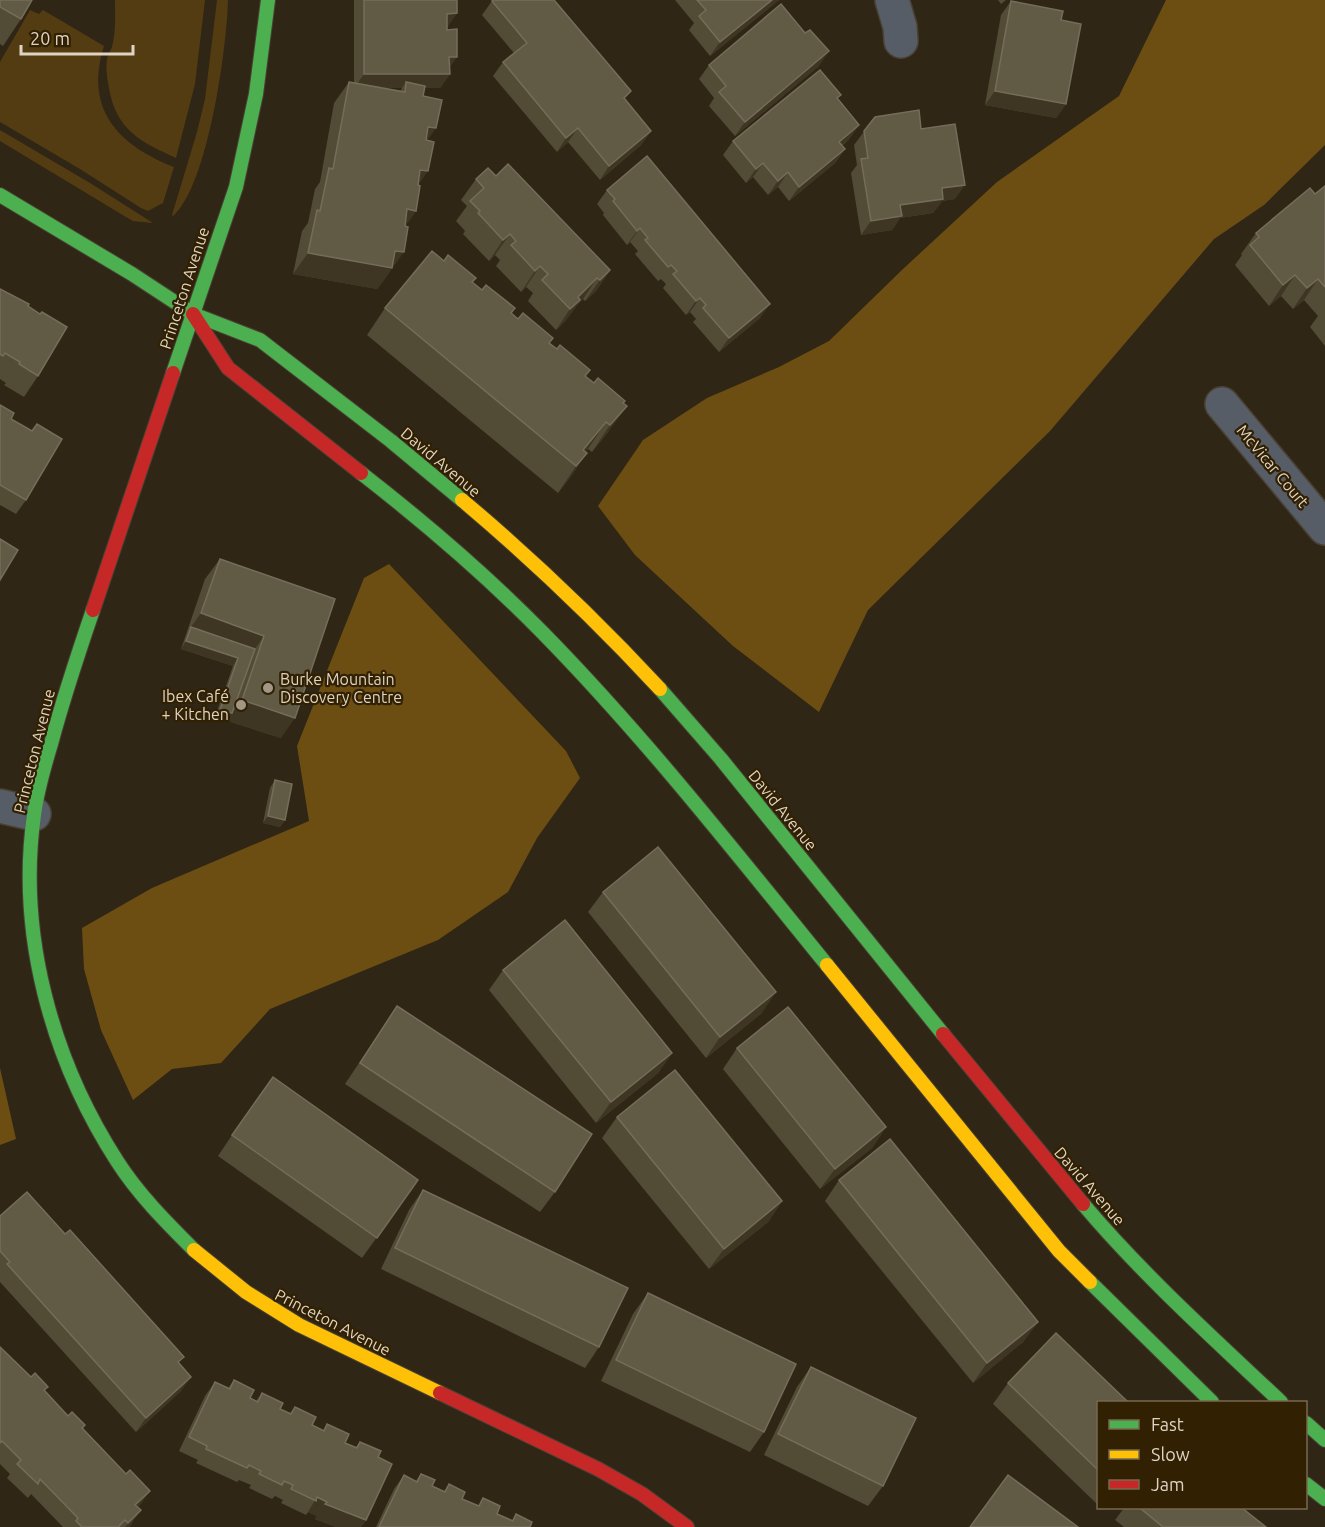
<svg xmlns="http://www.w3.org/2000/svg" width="1325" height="1527" viewBox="0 0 1325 1527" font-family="Ubuntu,sans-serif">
  <rect width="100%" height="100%" fill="#302616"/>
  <g fill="#533c11">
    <path d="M115,0H205L195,84L176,158C141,142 116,130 109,88C107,78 105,65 108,55C109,52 111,50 112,47C116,32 115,15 115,0Z"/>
    <path d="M217,0H228C227,47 208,186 173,216L172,215L197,132L205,99Z"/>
    <path d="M30,10L39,14L43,10L104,46C84,109 118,145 174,167L163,203L148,211L141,208L80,169L0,122V62Z"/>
    <polygon points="0,130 90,183 153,223 133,221 126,217 0,141"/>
  </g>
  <g fill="#6c4e13">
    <polygon points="1166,0 1325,0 1325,145 1264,205 1214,239 1050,431 868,610 819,712 733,646 635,555 598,506 643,440 707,398 779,367 829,341 903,269 997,182 1119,96"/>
    <polygon points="389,564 566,751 580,778 537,838 508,892 438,940 270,1009 221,1063 172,1069 133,1100 101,1030 84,969 82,928 152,888 309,821 297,746 364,578"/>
    <polygon points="0,1068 16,1139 0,1145"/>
  </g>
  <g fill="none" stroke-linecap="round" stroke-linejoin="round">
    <defs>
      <g id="street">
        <polyline points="892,0 900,27 901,41"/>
        <polyline points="1222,404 1325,528"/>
        <polyline points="0,806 34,814"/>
      </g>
      <g id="fast">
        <polyline points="0,195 132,274 193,314 260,340 391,441 462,500"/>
        <polyline points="173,373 236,187 256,94 268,0"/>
        <path d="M361,473C424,522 486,575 542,632C645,737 735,852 827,965"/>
        <path d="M93,610C78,654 63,699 51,744C44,767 37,791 34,815C17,934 52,1060 117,1161C138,1194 166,1222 194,1250"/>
        <polyline points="660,689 721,759 943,1034"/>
        <path d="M1083,1204C1143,1275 1213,1338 1281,1402"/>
        <polyline points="1090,1282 1212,1402"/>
        <polyline points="1306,1423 1325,1440"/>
        <polyline points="1306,1484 1325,1499"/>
      </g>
      <g id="slow">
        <path d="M462,500C532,559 598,622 660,689"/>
        <polyline points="827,965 1059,1251 1090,1282"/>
        <polyline points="194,1250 246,1292 299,1325 440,1393"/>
      </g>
      <g id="jam">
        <polyline points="193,314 228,368 361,473"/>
        <polyline points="93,610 173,373"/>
        <polyline points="943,1034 1083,1204"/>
        <polyline points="440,1393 598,1469 642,1494 687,1527"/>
      </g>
    </defs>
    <use href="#street" stroke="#494134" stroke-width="36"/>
    <use href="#fast" stroke="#494134" stroke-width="16"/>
    <use href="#slow" stroke="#494134" stroke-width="16"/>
    <use href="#jam" stroke="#494134" stroke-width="16"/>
    <use href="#street" stroke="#575d66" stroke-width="33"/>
    <use href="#fast" stroke="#4caf50" stroke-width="14"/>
    <use href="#slow" stroke="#ffc107" stroke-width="14"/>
    <use href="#jam" stroke="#c62828" stroke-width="14"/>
  </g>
  <g fill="#524b36" fill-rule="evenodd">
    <polygon points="0,0 21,19 3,46 0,44"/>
    <path d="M354,0H457V13L447,27V30L457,57L449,67L450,74L440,88H425L423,96L427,141L418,185L416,211L405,226L389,273L377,289L293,274L302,231L308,223L315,189L320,182L334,103L349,82L354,83ZM383,88H402L400,92Z"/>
    <polygon points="675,0 779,0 710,56 689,30 694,23"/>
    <polygon points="998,0 1006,0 1001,4"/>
    <polygon points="492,1 625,99 651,131 641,145 600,180 568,142 557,152 493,76 503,62 514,53 482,15"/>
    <polygon points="1011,1 1061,20 1066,104 1056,118 985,105 1001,15"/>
    <polygon points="709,65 819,66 735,136 709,106 714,98 699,79"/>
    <polygon points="838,99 859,125 849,139 842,146 845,149 835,163 789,201 778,187 768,195 753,177 746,183 723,155 733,141"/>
    <polygon points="875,117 921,129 955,199 942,201 933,213 900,218 892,230 861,235 851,173 857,165 854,145"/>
    <polygon points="496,176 610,270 596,291 585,301 583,299 577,305 566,320 556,330 528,301 533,293 526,287 521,292 496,266 500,260 495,255 489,261 463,234 465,231 456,221 467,206 461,200 476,179"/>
    <polygon points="1325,186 1325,346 1310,327 1318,316 1304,300 1293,309 1281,296 1269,306 1235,265 1242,255 1241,254 1256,233 1315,194"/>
    <polygon points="607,190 760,318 719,352 693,322 696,319 690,312 686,315 663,288 666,284 661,279 658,281 635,254 638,251 630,242 627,245 603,215 604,213 597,204"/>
    <polygon points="472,283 550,343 585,376 623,403 608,432 592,452 588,449 585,452 587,453 568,480 558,493 367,335 385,308"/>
    <polygon points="0,289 28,306 38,376 24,397 4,385 6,383 0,379"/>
    <polygon points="0,405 11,419 32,431 37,424 26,500 16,514 0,505"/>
    <polygon points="220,559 335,599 281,738 215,717 233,666 181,649 205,579"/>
    <polygon points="275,780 285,820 280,827 263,823 270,788"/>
    <polygon points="603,892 762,1013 706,1058 588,912"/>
    <polygon points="503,970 672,1053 658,1073 596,1123 489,990"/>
    <polygon points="397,1006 555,1192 540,1212 345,1084"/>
    <polygon points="737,1048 886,1127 872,1148 820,1189 723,1069"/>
    <polygon points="617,1117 782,1201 768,1222 709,1269 602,1138"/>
    <polygon points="232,1135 418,1180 362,1258 218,1156"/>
    <polygon points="839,1180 1038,1322 1023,1342 973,1383 825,1201"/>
    <polygon points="423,1190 599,1347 585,1368 381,1269 409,1210"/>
    <polygon points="0,1216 179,1364 181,1391 136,1432 0,1282"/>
    <polygon points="648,1293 764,1432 750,1452 601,1381 633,1314"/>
    <polygon points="0,1347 31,1377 48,1387 44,1391 68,1416 85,1425 83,1428 126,1474 150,1491 138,1507 131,1525 129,1527 63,1527 31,1494 28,1498 7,1478 10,1474 0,1464"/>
    <polygon points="811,1367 883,1486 868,1506 764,1455 797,1387"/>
    <polygon points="234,1380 250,1398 256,1401 262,1393 280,1409 290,1413 295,1407 312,1425 323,1430 327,1424 345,1443 355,1448 360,1442 378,1457 366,1520 361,1527 336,1527 315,1519 317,1516 308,1512 306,1515 281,1503 283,1500 275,1496 272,1499 249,1488 251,1485 239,1480 237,1482 196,1463 198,1460 179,1451 205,1396 215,1382 228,1388"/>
    <polygon points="1008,1383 1098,1402 1098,1505 993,1404"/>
    <polygon points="421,1474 432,1486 444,1491 449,1484 462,1499 478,1506 483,1498 497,1514 512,1520 516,1514 530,1527 376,1527 394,1489 404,1475 416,1481"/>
    <polygon points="1124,1508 1242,1508 1266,1527 1124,1527 1115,1520"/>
  </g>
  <g fill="#3e3623">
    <polygon points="772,0 779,0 710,56 720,42"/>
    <polygon points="457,13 447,28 447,14"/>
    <polygon points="829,51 819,66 735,136 745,122"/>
    <polygon points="449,57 457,57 447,71"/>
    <polygon points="364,74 450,74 440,88 405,88 406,82 402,88 354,88"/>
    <polygon points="995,91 1066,104 1056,118 985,105"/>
    <polygon points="859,125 849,139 829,156 839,142"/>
    <polygon points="428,127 436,128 422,148"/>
    <polygon points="578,128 568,142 557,152 566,138"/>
    <polygon points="651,131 641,145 600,180 609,166"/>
    <polygon points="845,149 835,163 789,201 799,187"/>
    <polygon points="763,163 753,177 746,183 756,169"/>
    <polygon points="420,170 428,171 414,191"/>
    <polygon points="788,172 778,187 768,195 778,181"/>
    <polygon points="965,185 955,199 942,201 933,213 900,218 892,230 861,235 871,221 900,205 942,188"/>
    <polygon points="407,209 416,211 402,231"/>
    <polygon points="640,228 630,242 627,245 637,231"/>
    <polygon points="510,234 495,255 489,261 503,240"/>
    <polygon points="395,251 404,252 377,289 293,274 308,253"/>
    <polygon points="540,266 526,287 521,292 535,271"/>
    <polygon points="610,270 596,291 585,301 600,280"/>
    <polygon points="1295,275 1281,296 1269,306 1283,285"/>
    <polygon points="597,278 583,299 577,305 566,320 556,330 578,297"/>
    <polygon points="1318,279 1304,300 1293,309 1307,288"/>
    <polygon points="700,298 690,312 686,315 696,301"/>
    <polygon points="770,304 760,318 719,352 729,338"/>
    <polygon points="627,406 608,432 592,452 610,425"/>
    <polygon points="606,422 588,449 574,465 583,450"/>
    <polygon points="587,453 568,480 558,493 576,466"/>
    <polygon points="201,613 264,636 250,656 191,627 186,634"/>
    <polygon points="186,641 238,658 233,666 181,649"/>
    <polygon points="242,700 295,718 281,738 215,717 220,710 232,713"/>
    <polygon points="268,816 285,820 280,827 263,823"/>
    <polygon points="776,992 762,1013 706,1058 720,1037"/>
    <polygon points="672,1053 658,1073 596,1123 611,1102"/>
    <polygon points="886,1127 872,1148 820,1189 835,1169"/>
    <polygon points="782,1201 768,1222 709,1269 724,1249"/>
    <polygon points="1038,1322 1023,1342 973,1383 987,1363"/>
    <polygon points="191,1377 181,1391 136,1432 146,1418"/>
    <polygon points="150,1491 140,1505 126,1519 135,1505"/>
    <polygon points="317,1497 327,1502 317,1516 308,1512"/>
    <polygon points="325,1504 366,1520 361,1527 336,1527 315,1519"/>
    <polygon points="141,1510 131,1525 129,1527 125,1527"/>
  </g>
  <g fill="#615a45" stroke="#756d59" stroke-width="1.5">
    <polygon points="0,0 32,0 21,19 0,7"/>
    <polygon points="364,0 457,0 457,13 447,14 447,30 457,29 457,57 449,57 450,74 364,74"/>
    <polygon points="493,0 554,0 631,91 624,98 651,131 609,166 578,128 566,138 503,62 527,43 492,1"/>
    <polygon points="697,0 772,0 720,42 699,16 706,10"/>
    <polygon points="1011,1 1063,11 1061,20 1081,24 1066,104 995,91"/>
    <polygon points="781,4 805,33 810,30 829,51 745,122 719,92 726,86 709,65"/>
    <polygon points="820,70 841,95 837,98 859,125 839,142 845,149 799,187 788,172 778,181 763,163 756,169 733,141"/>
    <polygon points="349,82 405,92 406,82 425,86 423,96 442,100 436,128 428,127 426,140 434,142 428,171 420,170 418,185 420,186 416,211 407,209 405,226 408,227 404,252 395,251 392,268 308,253 317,210 320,211 329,168 333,169"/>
    <polygon points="919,110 921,129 955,124 965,185 942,188 943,199 900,205 902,216 871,221 861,159 868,158 864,131 875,117"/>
    <polygon points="647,156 770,304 729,338 703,308 706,305 700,298 696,301 673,274 677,271 671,265 668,267 645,240 648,238 640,228 637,231 613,201 615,199 607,190"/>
    <polygon points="508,164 610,270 600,280 597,278 578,297 580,300 570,309 542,280 548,274 540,266 535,271 511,245 516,241 510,234 503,240 478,213 480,211 470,201 484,188 476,179 488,168 496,176"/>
    <polygon points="1325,186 1325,287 1318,279 1307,288 1295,275 1283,285 1250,245 1259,237 1256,233 1310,188 1315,194"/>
    <polygon points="432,251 444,261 448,255 476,278 472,282 482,290 486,285 515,308 511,313 518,319 523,313 553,338 549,343 557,349 560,345 590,370 585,376 594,383 598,378 625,401 623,403 627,406 610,425 606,422 583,450 587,453 576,466 385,308"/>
    <polygon points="0,289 29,304 28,306 40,314 42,312 67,327 38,376 19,364 20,362 5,353 3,356 0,354"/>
    <polygon points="0,405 14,413 11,419 32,431 37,424 62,439 26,500 0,485"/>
    <polygon points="0,539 18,550 0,580"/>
    <polygon points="220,559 335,599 295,718 242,700 264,636 201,613"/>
    <polygon points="191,627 255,649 232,713 220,710 238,658 186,641"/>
    <polygon points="275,780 292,784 285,820 268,816"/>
    <polygon points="658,847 776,992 720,1037 603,892"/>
    <polygon points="565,920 672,1053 611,1102 503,970"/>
    <polygon points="397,1006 592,1134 555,1192 360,1063"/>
    <polygon points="788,1007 886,1127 835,1169 737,1048"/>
    <polygon points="675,1070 782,1201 724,1249 617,1117"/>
    <polygon points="273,1077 418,1180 377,1238 232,1135"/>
    <polygon points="890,1139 1038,1322 987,1363 839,1180"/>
    <polygon points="423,1190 628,1288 599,1347 395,1248"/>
    <polygon points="27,1192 65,1234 70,1230 184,1357 178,1362 191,1377 146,1418 7,1264 10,1262 0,1251 0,1216"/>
    <polygon points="648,1293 796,1364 764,1432 616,1360"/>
    <polygon points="1056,1333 1128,1402 1098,1402 1098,1470 1008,1383"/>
    <polygon points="0,1347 31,1377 35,1373 48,1387 44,1390 68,1416 72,1412 85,1425 82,1428 126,1474 130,1470 150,1491 135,1505 141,1510 128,1523 125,1520 118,1527 82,1527 76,1521 78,1518 40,1479 38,1484 17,1464 21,1460 2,1441 0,1443"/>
    <polygon points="811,1367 916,1418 883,1486 778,1434"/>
    <polygon points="234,1380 254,1390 250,1398 258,1402 262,1393 283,1403 280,1409 291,1414 295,1407 316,1417 312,1425 324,1431 327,1424 349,1434 345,1443 357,1448 360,1442 381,1451 378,1457 392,1464 366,1520 325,1504 327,1502 317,1497 316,1501 291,1489 293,1485 284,1481 282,1485 259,1474 261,1471 249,1465 247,1468 206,1449 207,1446 189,1437 215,1382 230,1389"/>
    <polygon points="421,1474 435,1480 432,1486 445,1492 449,1484 465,1492 462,1499 479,1506 483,1498 500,1506 497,1514 513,1521 516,1514 532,1522 530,1527 379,1527 404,1475 417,1482"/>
    <polygon points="1008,1475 1078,1527 970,1527"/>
    <polygon points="1140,1508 1242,1508 1266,1527 1163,1527"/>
  </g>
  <g fill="#a29786" stroke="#312002" stroke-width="2">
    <circle cx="268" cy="688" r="6"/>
    <circle cx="241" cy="705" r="6"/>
  </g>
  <g text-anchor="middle" stroke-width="4.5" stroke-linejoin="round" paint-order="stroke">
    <g font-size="16" fill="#dfd4c3" stroke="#312002">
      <text transform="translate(184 288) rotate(-72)" y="6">Princeton Avenue</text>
      <text transform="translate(441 462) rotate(40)" y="6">David Avenue</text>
      <text transform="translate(1273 466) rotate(50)" y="6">McVicar Court</text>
      <text transform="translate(34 751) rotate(-76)" y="6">Princeton Avenue</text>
      <text transform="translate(783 810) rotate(51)" y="6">David Avenue</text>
      <text transform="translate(1090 1186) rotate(49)" y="6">David Avenue</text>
      <text transform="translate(333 1322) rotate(27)" y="6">Princeton Avenue</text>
    </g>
    <g font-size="16" fill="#dfd4c3" stroke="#312002" text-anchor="start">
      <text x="280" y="685">Burke Mountain<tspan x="280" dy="18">Discovery Centre</tspan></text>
      <text x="229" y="702" text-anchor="end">Ibex Café<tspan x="229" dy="18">+ Kitchen</tspan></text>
    </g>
  </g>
  <rect x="1097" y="1401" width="210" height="108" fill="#312002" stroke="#77684f" stroke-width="1.5"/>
  <rect x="1109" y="1420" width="30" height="9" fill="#4caf50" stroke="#77684f" stroke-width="1.5"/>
  <text x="1151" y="1431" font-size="18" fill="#dfd4c3">Fast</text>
  <rect x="1109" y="1450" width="30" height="9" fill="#ffc107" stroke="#77684f" stroke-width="1.5"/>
  <text x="1151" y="1461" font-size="18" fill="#dfd4c3">Slow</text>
  <rect x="1109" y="1480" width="30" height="9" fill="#c62828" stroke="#77684f" stroke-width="1.5"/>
  <text x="1151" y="1491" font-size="18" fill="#dfd4c3">Jam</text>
  <path d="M21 45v9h112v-9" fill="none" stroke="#dfd4c3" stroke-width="3"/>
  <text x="30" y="45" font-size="18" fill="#dfd4c3" stroke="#312002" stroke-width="4.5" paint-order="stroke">20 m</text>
</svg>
